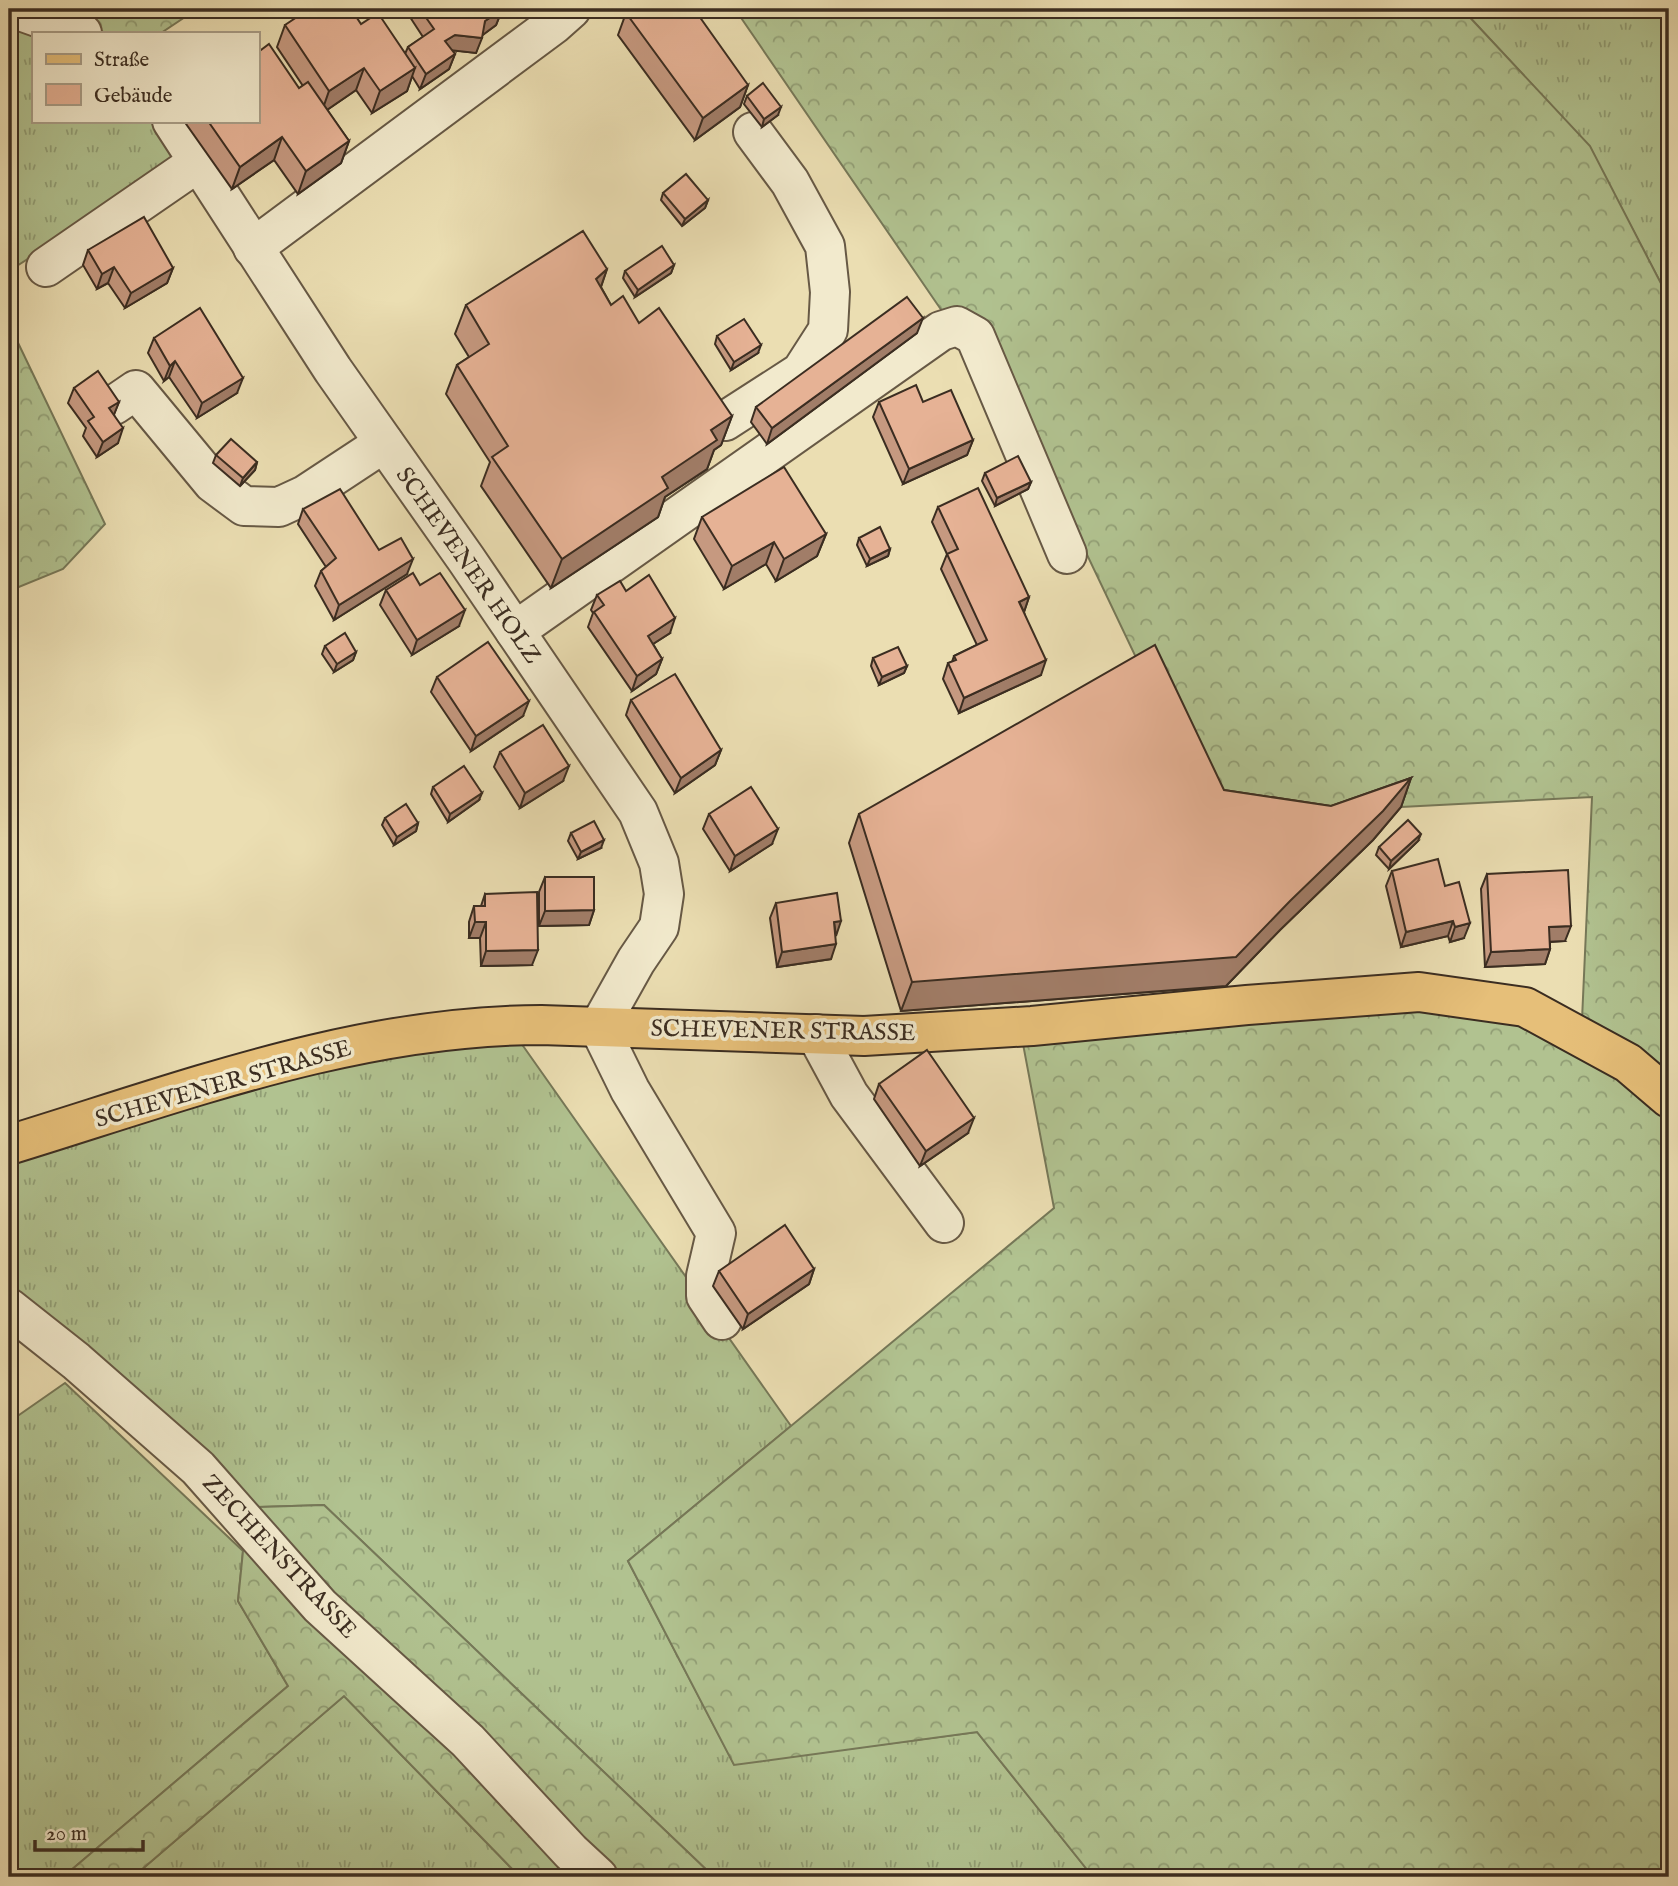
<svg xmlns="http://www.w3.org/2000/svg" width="1678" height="1886" viewBox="0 0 1678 1886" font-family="'IM FELL English',serif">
  <defs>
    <pattern id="grass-tufts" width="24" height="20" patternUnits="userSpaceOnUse" patternTransform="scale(1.75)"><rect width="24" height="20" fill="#b1c290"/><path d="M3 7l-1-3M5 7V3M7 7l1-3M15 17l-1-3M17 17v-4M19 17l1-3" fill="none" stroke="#919e75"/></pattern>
    <pattern id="forest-crowns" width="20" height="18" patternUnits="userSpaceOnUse" patternTransform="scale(1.75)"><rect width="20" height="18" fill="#b1c290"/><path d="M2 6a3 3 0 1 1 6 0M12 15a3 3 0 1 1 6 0" fill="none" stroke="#919e75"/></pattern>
  </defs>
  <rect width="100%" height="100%" fill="#ebdeb2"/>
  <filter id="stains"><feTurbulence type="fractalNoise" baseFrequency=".00286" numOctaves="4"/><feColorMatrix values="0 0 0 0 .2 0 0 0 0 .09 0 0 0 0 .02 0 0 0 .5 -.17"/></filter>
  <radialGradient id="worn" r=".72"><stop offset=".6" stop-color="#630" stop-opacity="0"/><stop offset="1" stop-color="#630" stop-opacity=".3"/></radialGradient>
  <g fill="url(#grass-tufts)" stroke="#767858" stroke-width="2">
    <polygon points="1462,9 1669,9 1669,299 1589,146"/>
    <polygon points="9,18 33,33 33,121 164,121 187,157 9,271"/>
    <polygon points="521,1043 791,1426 628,1561 734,1764 977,1732 1093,1877 714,1877 324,1505 259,1507 85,1355 9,1298 9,1165 257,1085 420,1049"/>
    <polygon points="65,1383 243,1551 238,1601 288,1686 63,1877 9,1877 9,1422"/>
    <polygon points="344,1696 520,1877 133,1877"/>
  </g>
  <g fill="url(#forest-crowns)" stroke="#767858" stroke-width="2">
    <polygon points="71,9 197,9 161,33 105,33 74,17"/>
    <polygon points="735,9 1462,9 1590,146 1669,299 1669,1082 1582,1020 1592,797 1401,807 1321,835 1213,819 978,326 944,314"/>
    <polygon points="9,324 105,524 63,569 9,591"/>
    <polygon points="1427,1006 1525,1020 1625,1076 1669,1113 1669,1877 1093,1877 977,1732 734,1765 628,1561 1054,1208 1023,1044"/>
    <polygon points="324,1505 714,1877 520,1877 344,1696 133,1877 63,1877 288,1686 238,1601 243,1551 259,1507"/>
  </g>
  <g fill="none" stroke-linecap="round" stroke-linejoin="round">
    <defs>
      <g id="minor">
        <polyline points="15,9 82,33"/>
        <polyline points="172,121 333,370 466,559 638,812 659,863 664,894 659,927 636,961 599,1027 630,1090 716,1233 706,1276 706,1296 722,1320"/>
        <polyline points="253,248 553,25 571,9"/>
        <polyline points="46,267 197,163"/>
        <polyline points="114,405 136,390 213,483 244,506 279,507 305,495 384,443"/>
        <polyline points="725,421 801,372 828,330 830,292 825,246 790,182 753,132"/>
        <polyline points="515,631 941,331 957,326 975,336 1067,554"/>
        <polyline points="816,1034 849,1095 944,1223"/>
        <polyline points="9,1308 76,1361 198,1468 320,1606 468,1741 571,1852 598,1877"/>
      </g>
      <path id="major" d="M9,1145C182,1092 357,1025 541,1025L864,1036L1032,1026L1247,1005L1419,992L1525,1007L1628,1063L1669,1098"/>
    </defs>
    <use href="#minor" stroke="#675945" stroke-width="42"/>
    <use href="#major" stroke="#3b2d21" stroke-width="42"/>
    <use href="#minor" stroke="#f2eacd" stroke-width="38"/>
    <use href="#major" stroke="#e6bf79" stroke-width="38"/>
  </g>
  <g fill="#c69980" stroke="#3b2d21" stroke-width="2">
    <polygon points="407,9 501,9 502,10 496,25 482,35 476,53 452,50 455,54 449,69 420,89 412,76 407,91 372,113 356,90 327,110 349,141 341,163 298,194 274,160 232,189 184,121 257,121 303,86 277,47 285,25 361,24 405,54 408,47 423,37 406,11"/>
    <polygon points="626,13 748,85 740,107 695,140 618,35"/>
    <polygon points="747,96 778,115 762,127 744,104"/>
    <polygon points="663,193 708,200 705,208 682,226 661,200"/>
    <polygon points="88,250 173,268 167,283 125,308 108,283 97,289 83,265"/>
    <polygon points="674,265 671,273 635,297 623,278 625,271"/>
    <polygon points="607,269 601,287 611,305 639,323 732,416 721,445 714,450 707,469 665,497 658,517 551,588 481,486 490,462 446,394 457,365 469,357 455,334 466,305"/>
    <polygon points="917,333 767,444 751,422 756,407"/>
    <polygon points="717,336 758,353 731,370 715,344"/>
    <polygon points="154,338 237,393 197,418 169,377 164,381 148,353"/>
    <polygon points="74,388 119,402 114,414 118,443 97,457 83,436 86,428 68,403"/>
    <polygon points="879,402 923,402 973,440 967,455 903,484 873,417"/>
    <polygon points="216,455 257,462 255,470 240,486 213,463"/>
    <polygon points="985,473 1031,482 1028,489 995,506 982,481"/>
    <polygon points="938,507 1029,597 1024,612 1041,675 959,713 943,679 948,663 952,662 954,656 977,645 941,569 947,554 932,522"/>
    <polygon points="303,509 379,550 407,574 334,620 315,586 321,571 326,567 298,524"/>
    <polygon points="702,517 826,534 817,556 776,581 766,564 724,589 694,539"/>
    <polygon points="859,538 890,549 888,556 867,566 857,545"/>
    <polygon points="420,585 459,626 412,655 380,605 386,590"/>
    <polygon points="597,595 670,633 653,644 662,659 656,674 632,691 588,627 593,613 591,610"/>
    <polygon points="325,646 356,652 353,660 334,672 322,654"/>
    <polygon points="873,658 907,666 904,673 879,685 871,666"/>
    <polygon points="437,677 523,716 471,751 431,692"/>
    <polygon points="631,700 721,750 715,765 675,793 626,715"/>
    <polygon points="500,752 563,781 520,808 494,767"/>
    <polygon points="1411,778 1401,807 1373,840 1280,930 1226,986 901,1011 849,843 859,814 1224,790 1331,806"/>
    <polygon points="433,787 479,800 448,822 431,794"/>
    <polygon points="709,814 772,844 730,871 703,829"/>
    <polygon points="385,818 418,823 416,831 394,845 382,825"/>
    <polygon points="571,833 601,848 578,859 568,841"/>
    <polygon points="1418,841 1389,869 1376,855 1379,847"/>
    <polygon points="1392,871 1445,886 1464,938 1450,942 1448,936 1401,947 1386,886"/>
    <polygon points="1487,874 1565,941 1550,942 1550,949 1545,964 1485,967 1481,889"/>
    <polygon points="545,877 594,910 589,925 539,926 539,892"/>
    <polygon points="485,894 532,965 481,966 480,938 469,938 469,922 474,906 481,906"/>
    <polygon points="776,903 835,936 831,959 777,967 770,918"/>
    <polygon points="879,1084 968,1133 920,1166 874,1099"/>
    <polygon points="814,1269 809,1284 743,1329 713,1286 719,1271"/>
  </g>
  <g fill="#a17d68" stroke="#3b2d21" stroke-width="2">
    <polygon points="694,9 704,9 700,20 685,32"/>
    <polygon points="502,10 496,25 480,37 485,21"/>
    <polygon points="455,35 482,38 476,53 449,50 445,41"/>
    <polygon points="455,54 449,69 420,89 426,74"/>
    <polygon points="364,68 356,90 321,114 329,91"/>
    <polygon points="415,68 407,91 372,113 380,91"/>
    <polygon points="748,85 740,107 695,140 703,118"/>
    <polygon points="781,107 778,115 762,127 764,119"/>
    <polygon points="282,137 274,160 232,189 240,167"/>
    <polygon points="349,141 341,163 298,194 306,171"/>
    <polygon points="708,200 705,208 682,226 685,219"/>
    <polygon points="674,265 671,273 635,297 638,290"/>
    <polygon points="114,267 108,283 97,289 102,274"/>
    <polygon points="173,268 167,283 125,308 131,293"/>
    <polygon points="607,269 597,298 596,279"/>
    <polygon points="923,318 917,333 767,444 772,428"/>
    <polygon points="761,345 758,353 731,370 734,362"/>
    <polygon points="175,361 169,377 164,381 170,366"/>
    <polygon points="243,378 237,393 197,418 202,403"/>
    <polygon points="119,402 113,417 109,408"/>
    <polygon points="732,416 721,445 714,450 707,469 665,497 658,517 551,588 562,559 662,477 711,430"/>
    <polygon points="123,428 118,443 97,457 103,442"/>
    <polygon points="973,440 967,455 903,484 909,469"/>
    <polygon points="257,462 255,470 240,486 243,478"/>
    <polygon points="1031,482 1028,489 995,506 997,498"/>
    <polygon points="826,534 817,556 776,581 784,559"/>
    <polygon points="774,542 766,564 724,589 732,566"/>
    <polygon points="890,549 888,556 867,566 870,559"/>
    <polygon points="413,559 407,574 334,620 339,605"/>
    <polygon points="1029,597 1024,612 1019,602"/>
    <polygon points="465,610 459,626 412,655 417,640"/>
    <polygon points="675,618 670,633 642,651 648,636"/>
    <polygon points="356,652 353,660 334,672 337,664"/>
    <polygon points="662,659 656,674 632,691 637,676"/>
    <polygon points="1046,660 1041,675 959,713 964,698"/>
    <polygon points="907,666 904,673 879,685 882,677"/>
    <polygon points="529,701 523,716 471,751 476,736"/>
    <polygon points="721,750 715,765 675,793 681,778"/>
    <polygon points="569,766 563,781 520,808 525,793"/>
    <polygon points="1411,778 1401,807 1373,840 1280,930 1226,986 901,1011 912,982"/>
    <polygon points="482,793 479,800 448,822 450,814"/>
    <polygon points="418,823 416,831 394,845 397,837"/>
    <polygon points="778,829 772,844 730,871 735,856"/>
    <polygon points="1421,834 1418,841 1389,869 1391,861"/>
    <polygon points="604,840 601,848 578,859 581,852"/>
    <polygon points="594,910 589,925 539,926 545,911"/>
    <polygon points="841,921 836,936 834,922"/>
    <polygon points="1453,921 1448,936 1401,947 1406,932"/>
    <polygon points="475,922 486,922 480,938 469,938"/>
    <polygon points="1470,923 1464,938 1450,942 1455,927"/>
    <polygon points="1571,926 1565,941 1544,942 1549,927"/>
    <polygon points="836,944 831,959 777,967 782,952"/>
    <polygon points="1550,949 1545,964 1485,967 1491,952"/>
    <polygon points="538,950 532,965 481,966 486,951"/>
    <polygon points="974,1118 968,1133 920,1166 926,1151"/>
    <polygon points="814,1269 809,1284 743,1329 748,1314"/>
  </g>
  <g fill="#e6b295" stroke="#3b2d21" stroke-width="2">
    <polygon points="309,9 351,9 361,24 378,13 415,68 380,91 364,68 329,91 285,25"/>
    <polygon points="420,9 501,9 502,10 485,21 482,38 455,35 445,41 455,54 426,74 408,47 434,29"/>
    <polygon points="631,9 694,9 748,85 703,118 626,13"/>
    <polygon points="269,44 299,88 308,82 349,141 306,171 282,137 240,167 208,121 257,121 257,53"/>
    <polygon points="763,83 781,107 764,119 747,96"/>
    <polygon points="686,174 708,200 685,219 663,193"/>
    <polygon points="144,217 173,268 131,293 114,267 102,274 88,250"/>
    <polygon points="583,231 607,269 596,279 611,305 623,296 639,323 659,308 732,416 711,430 717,440 662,477 668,488 562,559 492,457 508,446 457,365 489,344 466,305"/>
    <polygon points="662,246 674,265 638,290 625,271"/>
    <polygon points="907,297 923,318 772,428 756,407"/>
    <polygon points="200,308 243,378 202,403 175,361 170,366 154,338"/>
    <polygon points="744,319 761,345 734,362 717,336"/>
    <polygon points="98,371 119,402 109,408 123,428 103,442 88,421 94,417 74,388"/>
    <polygon points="916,385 923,402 951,390 973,440 909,469 879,402"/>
    <polygon points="231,439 257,462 243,478 216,455"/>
    <polygon points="1018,456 1031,482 997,498 985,473"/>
    <polygon points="784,467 826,534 784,559 774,542 732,566 702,517"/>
    <polygon points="978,488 1029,597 1019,602 1046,660 964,698 948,663 956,660 954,656 987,640 947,554 958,549 938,507"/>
    <polygon points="340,489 379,550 401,538 413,559 339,605 321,571 336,558 303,509"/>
    <polygon points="880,527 890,549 870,559 859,538"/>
    <polygon points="413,573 420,585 440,573 465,610 417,640 386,590"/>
    <polygon points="649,575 675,618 648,636 662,659 637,676 594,612 604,605 597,595 620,581 626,591"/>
    <polygon points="345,633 356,652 337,664 325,646"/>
    <polygon points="488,642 529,701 476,736 437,677"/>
    <polygon points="1155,645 1224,790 1331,806 1411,778 1383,811 1290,901 1236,957 912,982 859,814"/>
    <polygon points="898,647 907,666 882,677 873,658"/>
    <polygon points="675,674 721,750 681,778 631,700"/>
    <polygon points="543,725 569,766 525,793 500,752"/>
    <polygon points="464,766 482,793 450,814 433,787"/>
    <polygon points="751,787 778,829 735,856 709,814"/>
    <polygon points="406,804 418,823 397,837 385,818"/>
    <polygon points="1408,820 1421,834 1391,861 1379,847"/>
    <polygon points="594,821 604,840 581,852 571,833"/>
    <polygon points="1438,859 1445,886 1459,882 1470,923 1455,927 1453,921 1406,932 1392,871"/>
    <polygon points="1568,870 1571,926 1549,927 1550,949 1491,952 1487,874"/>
    <polygon points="545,877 594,877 594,910 545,911"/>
    <polygon points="537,892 538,950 486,951 486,922 475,922 474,906 485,906 485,894"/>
    <polygon points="837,893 841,921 834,922 836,944 782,952 776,903"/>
    <polygon points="927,1050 974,1118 926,1151 879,1084"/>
    <polygon points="785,1225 814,1269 748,1314 719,1271"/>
  </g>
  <g text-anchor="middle" stroke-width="7" stroke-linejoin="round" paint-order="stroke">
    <g font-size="24" fill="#3b2d21" stroke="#f2eacd">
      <text transform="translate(469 565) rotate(55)" y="8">SCHEVENER HOLZ</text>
      <text transform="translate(783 1030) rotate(1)" y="8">SCHEVENER STRASSE</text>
      <text transform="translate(223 1083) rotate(-16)" y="8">SCHEVENER STRASSE</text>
      <text transform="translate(280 1556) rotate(47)" y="8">ZECHENSTRASSE</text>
    </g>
  </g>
  <rect width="1678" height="1886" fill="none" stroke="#ebdeb2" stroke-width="35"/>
  <rect x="10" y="10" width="1657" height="1865" fill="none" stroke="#3b2d21" stroke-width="3.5"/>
  <rect x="18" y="18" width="1643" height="1851" fill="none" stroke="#3b2d21" stroke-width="2"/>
  <rect x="32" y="32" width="228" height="91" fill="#f2eacd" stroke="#a99e88" stroke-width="2"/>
  <rect x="46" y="54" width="35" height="10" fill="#e6bf79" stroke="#a99e88" stroke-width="2"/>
  <text x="94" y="66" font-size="21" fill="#3b2d21">Straße</text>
  <rect x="46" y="84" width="35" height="21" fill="#e6b295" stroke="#a99e88" stroke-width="2"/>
  <text x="94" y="102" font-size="21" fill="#3b2d21">Gebäude</text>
  <path d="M35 1840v10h108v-10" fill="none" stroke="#3b2d21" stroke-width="3.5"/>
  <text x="46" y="1840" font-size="21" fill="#3b2d21" stroke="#f2eacd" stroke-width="5" paint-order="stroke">20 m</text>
  <rect width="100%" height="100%" filter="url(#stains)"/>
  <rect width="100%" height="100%" fill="url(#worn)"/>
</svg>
